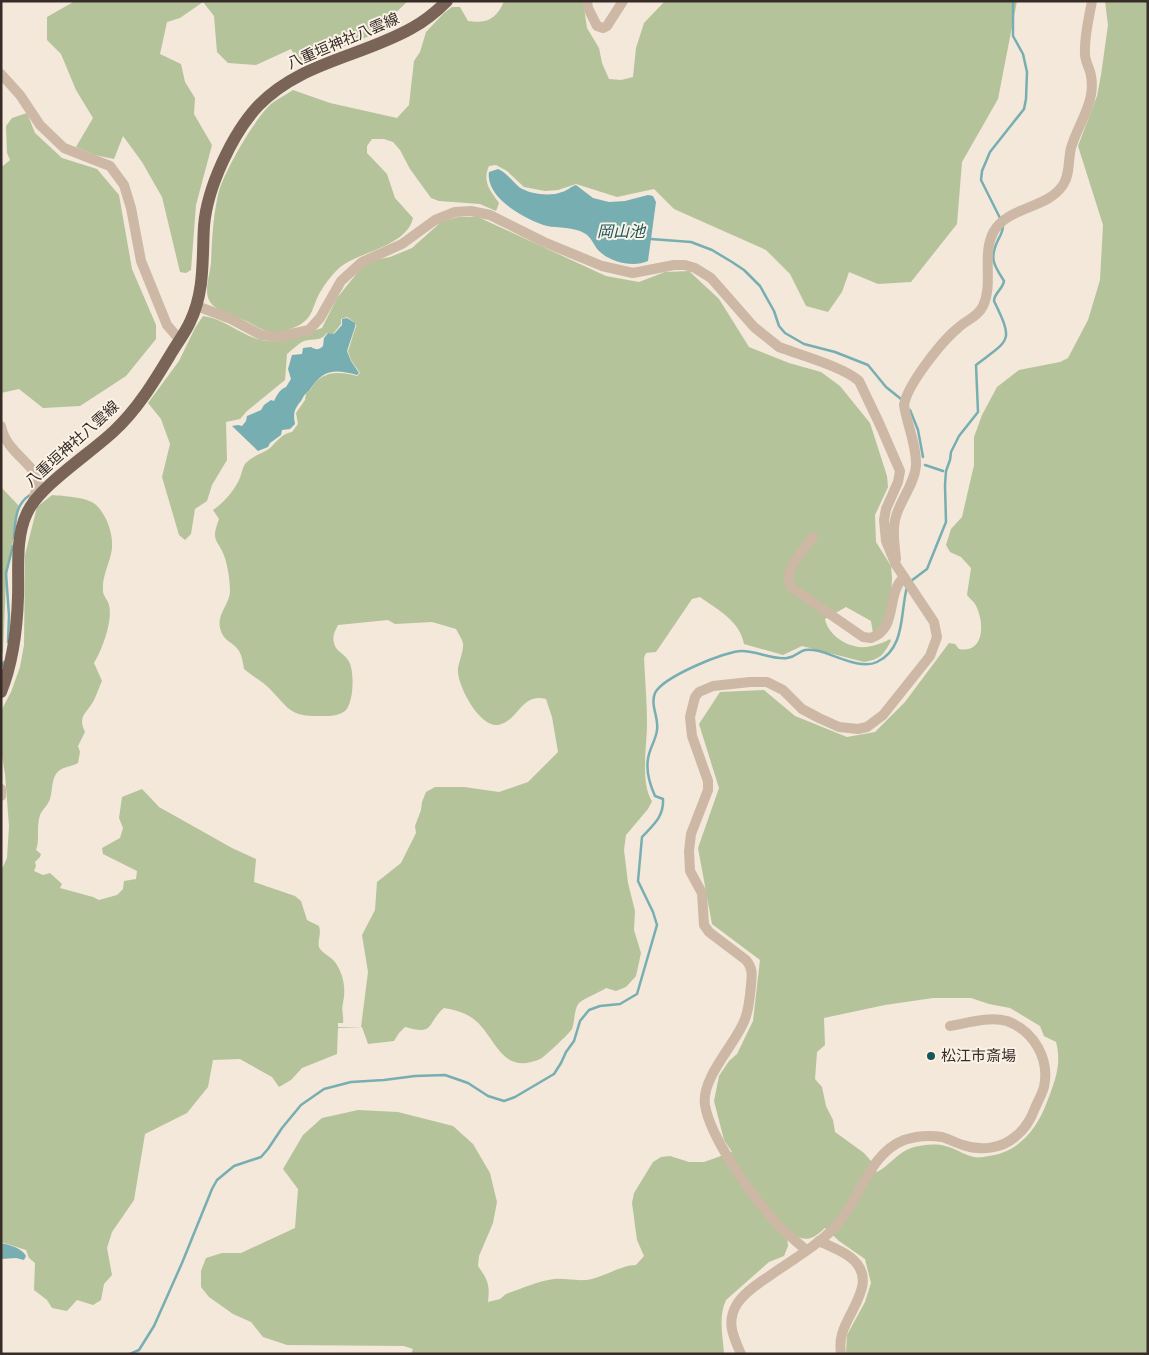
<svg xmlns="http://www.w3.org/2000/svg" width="1149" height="1355" viewBox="0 0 1149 1355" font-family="'Public Sans','Noto Sans JP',sans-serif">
  <rect width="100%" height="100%" fill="#f3e8da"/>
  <g fill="#b4c399" fill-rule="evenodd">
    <polygon points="75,1 408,1 372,35 299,64 291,49 256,65 228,63 217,52 214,16 203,2 180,18 167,22 160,54 181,64 185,82 195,98 194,114 212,145 196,205 191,270 186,273 180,272 162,197 142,162 123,136 114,159 95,155 76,147 93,118 76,90 61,54 47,40 47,17"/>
    <path d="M504,1H583L587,28L599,48L602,63L609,79L621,80L633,77L636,48L644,23L665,1H1017L998,99L962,162L957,224L911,282L878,284L849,272L842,292L828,312L806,306L790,274L766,250L674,209L654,189L617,197L576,184L558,190L545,191L524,187L507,171L496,165L489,166C482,182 490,190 499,203L496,211L480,204L439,201L431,198L410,169L400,150L393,142L384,139H372L367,146V153L387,174L395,198L413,218C407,245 364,251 343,265C334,271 325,284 319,294C311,310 313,320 293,328C270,338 263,329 244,320C232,314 215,312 209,300C204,290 210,274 211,263C212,240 213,218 218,195C222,175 255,118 271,104C277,99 286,95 293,90L330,103L397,118L409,105L414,61L420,52L426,32L444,13L452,7H460L468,21C486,24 497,19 504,1Z"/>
    <path d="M1105,1H1148V1354H846L847,1335L865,1302L871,1283L865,1259L839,1241L825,1228C812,1240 807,1242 791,1234L787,1237L788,1246L784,1256L769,1262L726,1300C718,1317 723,1336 724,1354H411L413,1349L404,1346L287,1345L263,1337L251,1322L233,1314L209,1297L201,1287V1271L206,1258L222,1253H241L295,1228L298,1189L283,1169L303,1135L322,1118L358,1110L398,1112L453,1126L473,1144L490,1173L497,1202L493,1223L479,1256L478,1266C488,1280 490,1285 488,1302L500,1299L506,1294C521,1289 538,1281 554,1279C567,1278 579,1282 592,1279C608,1275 619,1266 636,1265L644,1256L637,1240L632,1203L634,1193L653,1162L661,1157L670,1156L689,1162H704L732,1152L724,1140L714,1101L719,1076L729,1061L737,1054L753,1021L760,960L712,924L698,848L719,788L699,724L720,692L764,690L795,716L847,737L875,732L905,702L949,643L955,644L959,649C985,654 985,621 975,604C973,601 969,598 967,595L971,568L961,557L950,552L946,545L951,529L962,517L974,465V437L982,415L997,387L1019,370L1060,362L1068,358L1088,320L1100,280L1103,225L1078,146L1097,96L1101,75L1108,25ZM933,998H971L989,1004L1010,1008L1040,1026L1044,1036L1056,1042C1062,1064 1055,1081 1047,1102C1037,1129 1019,1152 989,1156C984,1157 978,1158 974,1157C964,1155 955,1148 945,1146C936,1143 921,1145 911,1148C897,1153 889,1166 877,1172L871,1167V1161L864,1153L835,1132L833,1120L826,1106L822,1087L815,1079L817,1052L825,1045L824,1018L885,1005Z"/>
    <polygon points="27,113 35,133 62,158 97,169 119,195 132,269 156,325 156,339 126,376 80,406 43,408 19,389 1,393 1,164 3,166 10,160 7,153 6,126 12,118"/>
    <path d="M458,217H478L606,276L639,282L665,272L689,271L719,299L749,347L789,363L821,372L840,386L870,423L887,476L888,487L875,515L876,542L891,566L892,578L891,596L886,621L873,633L871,621L846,607L825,619C828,634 844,645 859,647C869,648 881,644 890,639L891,641C883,655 881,659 864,662L802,646L783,655L744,644C740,621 718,610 700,597L692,599L656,652L646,653L644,658C645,680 647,702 647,724C647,745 640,783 652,801L648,809L626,835L624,850L628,883L635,911L634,930L641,953L636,976L626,987L616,991L606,988C600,992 583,999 579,1003C574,1009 575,1021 572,1029C569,1034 547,1054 542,1058C539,1060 534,1061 531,1062C501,1070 494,1036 476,1021C467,1013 456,1010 444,1008C426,1023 436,1036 405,1027L399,1033L394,1041L368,1044L362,1027L338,1028L337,1054L302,1068L291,1080L279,1087L272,1077L240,1059L213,1060L208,1087L187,1113L145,1134L134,1200L112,1232L107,1248L112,1275L104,1284L101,1300L93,1305L77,1300L67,1311L52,1308L47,1300L34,1290L35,1263L29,1258L26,1250L1,1242V871L7,858L9,826L5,774L1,750V711L11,692L20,667L24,645L25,555L37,507L52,495C63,496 88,497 96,505C108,516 115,539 111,554C108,567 102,577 103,591C103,596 108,600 109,605C113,621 102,650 94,663L102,681C99,687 97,694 94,700C87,714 77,715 85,732L78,746L80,752L78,763C73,766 64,767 60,770C51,776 53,789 50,799C48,805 42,810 40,815C36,827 40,840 36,850L41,854L40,857L35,862L36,866L34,871L43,875L50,873L62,884L60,888L93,897L99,900L117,895L123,889L124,881L136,879L137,871L103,854L102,848L120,838L123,828L119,818L122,797L142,789L159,807L232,848L256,859L254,882L295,896L301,901L307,920L319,926C322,935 316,943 320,949C324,954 331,957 335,962C344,975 346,989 343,1003C341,1010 344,1016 343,1023H338V1027H361L368,972L362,935L375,910L377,882L401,863L416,833L415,826L421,810L422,802L426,792L435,787H464L499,792L528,782L558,752L552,717L546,699C521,692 518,722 498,725C480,727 460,690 458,673C457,664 464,653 463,643C462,639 458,633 456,629L432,622L395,624L388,620L338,625C335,631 332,636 334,643C336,652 344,653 348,660C355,669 354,703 345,711C340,715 332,716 327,716C290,717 292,712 269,688C262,681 252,676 244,669C243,663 242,656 239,651C233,641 224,643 220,628C217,614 229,605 230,592C230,581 228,568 225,558C218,538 210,543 219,519L213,510C222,504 233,492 238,482C241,477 242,469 245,464C253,455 265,453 271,447C277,441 283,433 292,432L298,424L296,413L305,400L306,393C311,391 311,388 314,384C326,370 341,372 357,376L360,373L351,360L348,351C351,344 353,333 356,327L355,323L347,317L341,319V324L333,334L327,333C320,342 314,338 304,341C299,343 292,350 287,354L285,380L247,411L240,419L226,422L227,460L212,485L207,501L195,509L191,534L185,540L179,535L162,477L170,444L161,419L148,403L179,361L195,328L203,316C225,319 240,335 261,340C281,345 303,334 322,328L337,298L366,262L390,257L412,248L441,222Z"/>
    <polygon points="1,487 19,506 6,581 3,652 1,656"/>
  </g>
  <g fill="#77aeb2">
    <path d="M498,169C507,173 512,181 519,187C529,194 550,197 562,192C567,191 570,187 576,185L593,198L609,202L625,201L648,195L653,196L656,202L648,261C633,268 610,262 599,251C594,246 591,236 584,233C574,227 558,228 547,226C526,220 485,198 489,172Z"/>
    <path d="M347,318L355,323V327L347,351L351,361L359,373L357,375C334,369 323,369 309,391C304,394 304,396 301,401C294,409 293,414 295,424L290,429L282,430L281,435L270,443L268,447L258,451L232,426L238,425L242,426L246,421L247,416L261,410L264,405L271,400L274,401C277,395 280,389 286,387L291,379L288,369L292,355L302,354L303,348L311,347C316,350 319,350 323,346L324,338L328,333L334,334L342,325V319Z"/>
    <path d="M1,1243C10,1245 22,1248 26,1256L24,1260L16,1258L1,1259Z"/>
  </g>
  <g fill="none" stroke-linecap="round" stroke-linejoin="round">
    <g stroke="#77aeb2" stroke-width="2.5">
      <polyline points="1001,220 981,180 982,171 990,152 1024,109 1026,99 1027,72 1023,54 1013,36 1013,1"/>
      <polyline points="651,239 691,242 712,250 732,262 744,270 760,286 774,311 779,326 785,333 804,344 835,352 868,365 886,387 901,399"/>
      <polyline points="910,410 918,430 923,457"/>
      <polyline points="925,465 943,471"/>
      <path d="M14,538C15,523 15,504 30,495"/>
      <path d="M911,581L927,569L946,522L945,485L946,471L950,460L951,452L959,436L978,412L976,365C1010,339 1014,342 994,301C994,293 1003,289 1004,281C994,265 989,259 998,240C1001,235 1003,231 1003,225"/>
      <polyline points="8,642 9,616 6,573 13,546"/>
      <polyline points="1,667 4,662"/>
      <path d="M130,1354L139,1350L154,1326L182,1263L212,1189L217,1180L234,1166L261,1157L268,1149L282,1128L301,1105L324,1089L351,1082L384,1080L415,1076L445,1075L468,1083L488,1096L504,1101L515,1097L554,1074L561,1063L566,1052L574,1041L580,1021L589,1010L600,1006L620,1004L637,994L657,925L653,912L638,881L642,837C653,825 664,817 663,799L655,796C650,785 646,771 648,759C649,749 656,740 657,730C659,718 650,705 655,693C663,677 725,651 742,651C757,651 773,660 787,658C802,656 797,646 819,651C835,655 861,670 877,662C906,648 900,612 907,587"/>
    </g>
    <g stroke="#ccb8a5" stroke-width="10">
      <polyline points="587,1 588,8 597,26 603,28 607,26 623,1"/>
      <polyline points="1,74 20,95 40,125 64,148 110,166 124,185 131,208 141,261 167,325 179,339"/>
      <path d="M197,306L231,319L261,335L278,337L309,330L320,318L341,281L362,262L402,244L435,220L455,212L471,211L490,215L544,242L602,266L633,273L674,265H685L695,268L711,278L754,327L779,347C800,355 844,367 859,381L880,425L900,471L898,482L886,509L884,520L886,541L896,565L934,622L937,637L930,656L883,715L867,727L858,729L839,727L819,718L802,709L783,690L767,682H750L713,686L699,692L695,697L690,717L692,736L708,781V790L691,834L689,851L690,871L702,893L704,925L709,932L746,960C753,968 752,975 751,985C750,996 749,1009 745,1019C736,1044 701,1077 705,1105C710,1137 749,1191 770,1216C780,1229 794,1239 806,1250"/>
      <path d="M1,426C5,448 25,458 37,476L38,482L33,502"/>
      <path d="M813,537C804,550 782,570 791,587L863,637L871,638C899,628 885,595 904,577"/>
      <path d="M896,559C895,547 892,533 895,520C899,501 914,486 916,466C917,446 907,425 904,405C907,385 942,341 958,328C966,320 978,317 983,306C994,283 981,254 994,231C1009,206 1047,209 1063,185C1070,175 1068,160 1071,148C1076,130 1088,113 1091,95C1092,89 1092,81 1091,76C1090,68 1085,62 1085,54C1084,36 1089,18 1092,1"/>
      <polyline points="1,789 1,796"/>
      <path d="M819,1241C829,1246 841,1250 850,1257C880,1280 849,1309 842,1334C840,1341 840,1347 841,1354"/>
      <path d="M741,1354C733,1336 726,1322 737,1304C744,1293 757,1284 768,1277C790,1261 816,1247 835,1227C860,1201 868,1154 904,1140C916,1136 930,1135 942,1137C949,1139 956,1143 963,1145C980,1151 1002,1149 1016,1136C1025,1129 1031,1119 1035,1108C1038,1101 1042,1094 1044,1087C1050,1059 1034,1031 1007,1021C990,1016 967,1023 950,1026"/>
    </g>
    <path stroke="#7a6457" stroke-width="12" d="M1,692C13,662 17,630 18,597C19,570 15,538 27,513C39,486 91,453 114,431C138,409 155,380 172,352C178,342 185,333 190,322C205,291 202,259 204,226C207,188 232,134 258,106C300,62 361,57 412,28C425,21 436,12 447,1"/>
  </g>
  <circle fill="#19555c" stroke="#fbf2e6" stroke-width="2" cx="931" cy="1056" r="5"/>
  <g text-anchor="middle" stroke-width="4" stroke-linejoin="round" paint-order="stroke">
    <g font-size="15" fill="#372c27" stroke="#fbf2e6">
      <text transform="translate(343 41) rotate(-23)" y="5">八重垣神社八雲線</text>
      <text transform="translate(72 444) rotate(-42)" y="5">八重垣神社八雲線</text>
    </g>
    <g font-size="15" fill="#372c27" stroke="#fbf2e6" text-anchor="start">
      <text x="941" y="1061">松江市斎場</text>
    </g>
    <g font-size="16" font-style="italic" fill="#19555c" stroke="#fbf2e6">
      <text x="621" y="237">岡山池</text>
    </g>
  </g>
  <rect width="1149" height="1355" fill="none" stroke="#372c27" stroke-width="5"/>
</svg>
